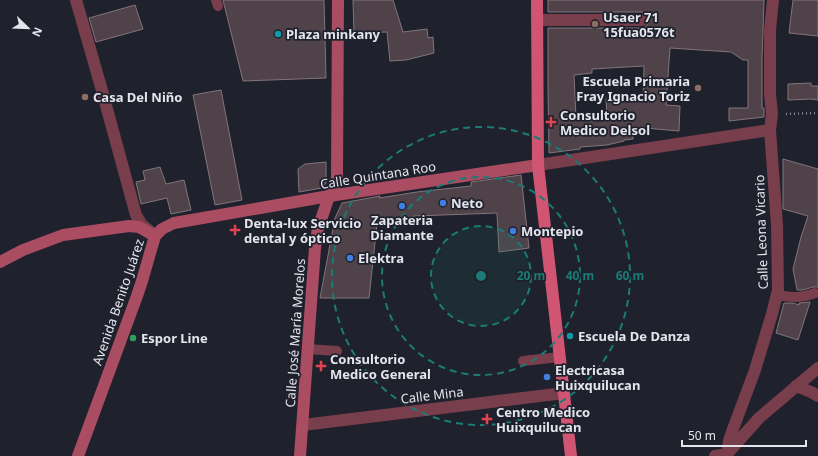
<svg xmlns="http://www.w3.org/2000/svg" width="818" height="456" viewBox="0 0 818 456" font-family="'Noto Sans',sans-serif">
  <rect width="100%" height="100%" fill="#1f212c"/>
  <g fill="#504249" stroke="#83747b" fill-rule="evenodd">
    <polygon points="223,0 324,0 326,78 243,81"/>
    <polygon points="353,0 393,0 403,32 427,29 428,38 433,37 434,53 406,60 390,61 387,32 354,33"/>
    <path d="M548,0H764L762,59V108H764V117L729,121V108H748V60H743L731,52L670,48L666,105L680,106L679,131L633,127V139L624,140V141L607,145L580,147V149L549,153L548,89V28H642L645,27L648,24L649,20V17L646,14L642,12H548ZM644,66L643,101L606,99L607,119L579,121V117H576L574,75L592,73V69Z"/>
    <polygon points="793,0 818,0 818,36 789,33"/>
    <polygon points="135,5 143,29 96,42 89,18"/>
    <polygon points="811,83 811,86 818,86 818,100 811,99 788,100 788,84"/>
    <polygon points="221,90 242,200 215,205 193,95"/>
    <polygon points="783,159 818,169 818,287 813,287 803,290 797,290 793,269 801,237 808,216 783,209"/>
    <polygon points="326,162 326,183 322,188 299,192 298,169 305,164"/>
    <polygon points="160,167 166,184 184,180 191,210 171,214 167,198 141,204 136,182 145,180 143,171"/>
    <polygon points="521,175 529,248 499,252 497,213 415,216 377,224 369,298 320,298 335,218 342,203 380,196 379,198 417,192 471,186 471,182"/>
    <polygon points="810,302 798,340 776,333 784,303 793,303 799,305 799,303"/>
  </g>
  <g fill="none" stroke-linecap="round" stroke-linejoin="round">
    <polyline stroke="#878892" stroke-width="2.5" stroke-dasharray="1 3" stroke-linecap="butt" points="786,114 818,113"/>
    <g stroke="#793e4b" stroke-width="10">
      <polyline points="216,0 218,6"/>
      <path d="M776,295C792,297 799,299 815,293"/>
      <polyline points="308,349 337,351"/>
      <polyline points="523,361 560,357"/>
    </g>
    <g stroke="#793e4b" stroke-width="12">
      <polyline points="76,0 101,87 136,215 142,225 151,232"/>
      <polyline points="538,20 642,20"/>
      <polyline points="538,165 770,130"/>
      <polyline points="796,386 811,392 818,396"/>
      <polyline points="303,425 564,393"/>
      <polyline points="727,454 759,418 818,368"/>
      <polyline points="715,456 727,454"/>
      <polyline points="727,456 729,441 733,429 755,370 772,314 778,290 777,225 770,130 772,114 770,94 770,30 773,0"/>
    </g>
    <g stroke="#aa4c62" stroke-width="12">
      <polyline points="0,262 23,250 63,235 129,226 139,227 155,236"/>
      <polyline points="78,456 137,296 142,281 155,236 162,229 174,223 329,196 538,165"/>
      <polyline points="300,456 315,248 318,228 323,214 329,196 333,191 337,178 338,0"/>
    </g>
    <polyline stroke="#cf5573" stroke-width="12" points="537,0 538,165 571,456"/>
  </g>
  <circle cx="481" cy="276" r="50" fill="#1a7c74" fill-opacity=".12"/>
  <g fill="none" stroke="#1a7c74" stroke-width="2" stroke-dasharray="7 5">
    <circle cx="481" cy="276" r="50"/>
    <circle cx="481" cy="276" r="99"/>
    <circle cx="481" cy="276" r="149"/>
  </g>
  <g fill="#8d6e63" stroke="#1f212c" stroke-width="1.5">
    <circle cx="595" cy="24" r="4"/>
    <circle cx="698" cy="88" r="4"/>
    <circle cx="85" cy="97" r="4"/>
  </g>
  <g fill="#0f9aa8" stroke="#1f212c" stroke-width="1.5">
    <circle cx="278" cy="34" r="4"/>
    <circle cx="570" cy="336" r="4"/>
  </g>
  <g fill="#e0444e" stroke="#1f212c" stroke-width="1.5">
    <path d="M549 116h4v4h4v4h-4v4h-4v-4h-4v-4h4z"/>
    <path d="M233 224h4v4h4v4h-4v4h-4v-4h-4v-4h4z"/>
    <path d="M319 360h4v4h4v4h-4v4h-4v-4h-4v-4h4z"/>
    <path d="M485 413h4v4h4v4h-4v4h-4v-4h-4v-4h4z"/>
  </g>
  <g fill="#3f7fe0" stroke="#1f212c" stroke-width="1.5">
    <circle cx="443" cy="203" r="4"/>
    <circle cx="402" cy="206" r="4"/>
    <circle cx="513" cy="231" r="4"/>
    <circle cx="350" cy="258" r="4"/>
    <circle cx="547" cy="377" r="4"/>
  </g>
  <circle fill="#2e9e5b" stroke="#1f212c" stroke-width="1.5" cx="133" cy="338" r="4"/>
  <g text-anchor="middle" stroke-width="3.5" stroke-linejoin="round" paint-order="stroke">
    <g font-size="13" font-weight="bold" fill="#e3e4ec" stroke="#1f212c" text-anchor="start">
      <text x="603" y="22">Usaer 71<tspan x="603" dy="15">15fua0576t</tspan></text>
      <text x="286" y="39">Plaza minkany</text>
      <text x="690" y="86" text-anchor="end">Escuela Primaria<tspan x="690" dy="15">Fray Ignacio Toriz</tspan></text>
      <text x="93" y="102">Casa Del Niño</text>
      <text x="560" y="120">Consultorio<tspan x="560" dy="15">Medico Delsol</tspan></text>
      <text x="451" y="208">Neto</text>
      <text x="402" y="225" text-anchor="middle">Zapateria<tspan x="402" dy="15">Diamante</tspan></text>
      <text x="244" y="228">Denta-lux Servicio<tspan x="244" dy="15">dental y óptico</tspan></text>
      <text x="521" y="236">Montepio</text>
      <text x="358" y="263">Elektra</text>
      <text x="578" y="341">Escuela De Danza</text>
      <text x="141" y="343">Espor Line</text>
      <text x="330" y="364">Consultorio<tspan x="330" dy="15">Medico General</tspan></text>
      <text x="555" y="375">Electricasa<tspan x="555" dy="15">Huixquilucan</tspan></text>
      <text x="496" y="417">Centro Medico<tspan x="496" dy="15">Huixquilucan</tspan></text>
    </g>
    <g font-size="13" fill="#e3e4ec" stroke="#1f212c">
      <text transform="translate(378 175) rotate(-9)" y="5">Calle Quintana Roo</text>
      <text transform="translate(761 232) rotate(-92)" y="5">Calle Leona Vicario</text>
      <text transform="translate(118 302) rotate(-71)" y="5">Avenida Benito Juárez</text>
      <text transform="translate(295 333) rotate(-86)" y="5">Calle José María Morelos</text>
      <text transform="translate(432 395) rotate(-7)" y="5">Calle Mina</text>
    </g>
  </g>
  <circle cx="481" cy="276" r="6" fill="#1a7c74" stroke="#1f212c" stroke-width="2"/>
  <g font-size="12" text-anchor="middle" font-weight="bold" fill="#1a7c74" stroke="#1f212c" stroke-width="3.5" stroke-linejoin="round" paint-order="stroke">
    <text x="531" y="280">20 m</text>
    <text x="580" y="280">40 m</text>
    <text x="630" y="280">60 m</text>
  </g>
  <g transform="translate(28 28) rotate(113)" stroke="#1f212c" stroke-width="3" paint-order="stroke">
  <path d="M0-3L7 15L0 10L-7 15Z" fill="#e3e4ec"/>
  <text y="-6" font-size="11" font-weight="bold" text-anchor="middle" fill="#e3e4ec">N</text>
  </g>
  <path d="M682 440v6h124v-6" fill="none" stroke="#e3e4ec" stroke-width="2"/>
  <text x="688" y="440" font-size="12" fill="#e3e4ec" stroke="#1f212c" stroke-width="3" paint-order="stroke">50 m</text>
</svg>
